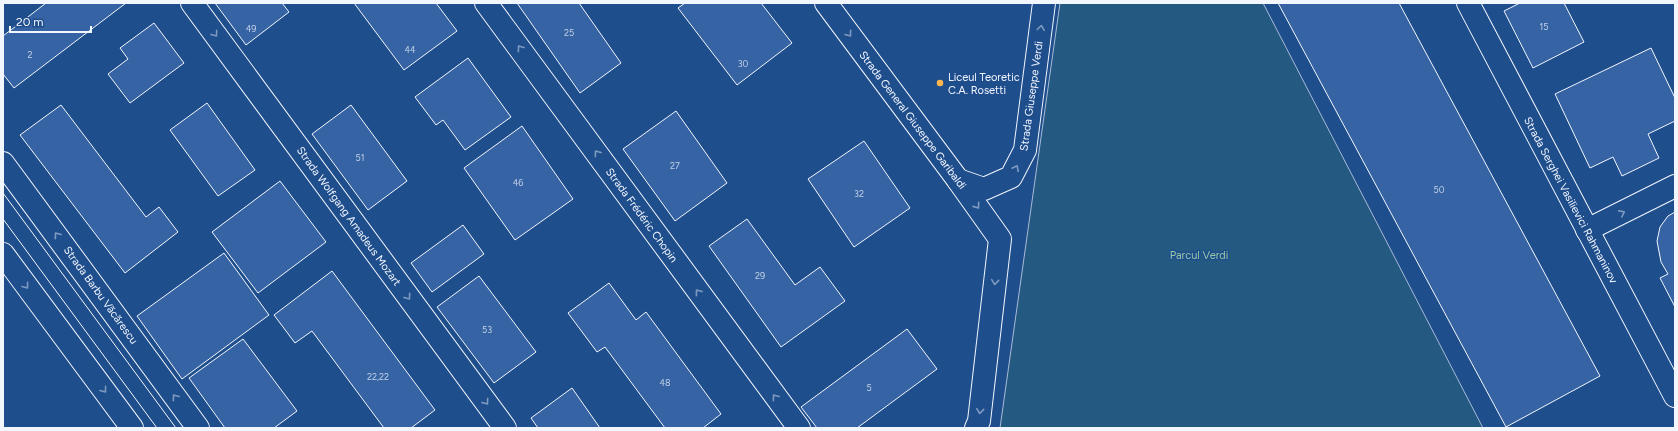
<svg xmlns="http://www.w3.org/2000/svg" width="1678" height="431" viewBox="0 0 1678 431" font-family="Figtree,sans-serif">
  <rect width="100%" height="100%" fill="#1f4e8c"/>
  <polygon fill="#245a82" stroke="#a8bbd7" points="1060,3 1263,3 1483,428 1000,428"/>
  <g fill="#3563a3" stroke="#f2f6ff">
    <polygon points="46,3 126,3 14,88 3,74 3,36"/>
    <polygon points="215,3 282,3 289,12 246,45"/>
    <polygon points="354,3 436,3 457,31 404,70"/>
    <polygon points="517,3 579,3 621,63 580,93"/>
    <polygon points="685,3 761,3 792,43 737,85 678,8"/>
    <polygon points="1278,3 1399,3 1600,376 1506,427"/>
    <polygon points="1520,3 1564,3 1584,42 1533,68 1504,11"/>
    <polygon points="154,23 184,63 130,103 108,74 128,59 120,48"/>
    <polygon points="1651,48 1675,98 1675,121 1648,134 1659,158 1622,176 1613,157 1590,168 1555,94"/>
    <polygon points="468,58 511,117 465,150 443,120 436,125 415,97"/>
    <polygon points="207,103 255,170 218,196 170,130"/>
    <polygon points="61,105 146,217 159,207 178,232 125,273 20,135"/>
    <polygon points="351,105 407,181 368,210 312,134"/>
    <polygon points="676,111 727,183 675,221 623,149"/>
    <polygon points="522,126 573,199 515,240 464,168"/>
    <polygon points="864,141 910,208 854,247 808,179"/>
    <polygon points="280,181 326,242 258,293 212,232"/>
    <polygon points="1675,212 1675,307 1660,278 1668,274 1661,262 1657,241 1660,227 1668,216"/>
    <polygon points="747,219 795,285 820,267 845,301 781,347 709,246"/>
    <polygon points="463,225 484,254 432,292 411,263"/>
    <polygon points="224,253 269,315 182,379 137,316"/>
    <polygon points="332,271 435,410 411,428 384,428 312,331 295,343 274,315"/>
    <polygon points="479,276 536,352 494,383 437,307"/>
    <polygon points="609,283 636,320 646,312 721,414 703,428 665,428 605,347 597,352 568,313"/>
    <polygon points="907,329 937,369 857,428 817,428 801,407"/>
    <polygon points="243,339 297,411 274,428 225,428 189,378"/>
    <polygon points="572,388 600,428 538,428 531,418"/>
  </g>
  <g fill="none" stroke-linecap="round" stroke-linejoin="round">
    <defs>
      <g id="minor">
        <polyline points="192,3 505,428"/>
        <polyline points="486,3 799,428"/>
        <polyline points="826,3 958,180 1000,239 979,421 976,428"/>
        <polyline points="1468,3 1675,396"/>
        <polyline points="958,180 984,189 1011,177 1025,150 1044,3"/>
        <polyline points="1587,230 1675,186"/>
      </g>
      <g id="primary">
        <polyline points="3,163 198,428"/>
        <polyline points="3,254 132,428"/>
      </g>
    </defs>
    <use href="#minor" stroke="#f2f6ff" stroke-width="24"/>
    <use href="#primary" stroke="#f2f6ff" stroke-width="24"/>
    <use href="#minor" stroke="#1f4e8c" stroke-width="22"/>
    <use href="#primary" stroke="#1f4e8c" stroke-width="22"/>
    <g stroke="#f2f6ff" stroke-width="1">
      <polyline points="3,193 176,428"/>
      <polyline points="3,219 157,428"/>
    </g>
  </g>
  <defs><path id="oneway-chevron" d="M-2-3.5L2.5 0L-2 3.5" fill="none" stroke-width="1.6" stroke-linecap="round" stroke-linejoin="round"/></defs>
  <g stroke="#7e9ac0">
    <use href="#oneway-chevron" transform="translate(1041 28) rotate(-83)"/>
    <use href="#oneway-chevron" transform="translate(215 34) rotate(54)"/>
    <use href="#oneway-chevron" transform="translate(849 34) rotate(53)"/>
    <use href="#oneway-chevron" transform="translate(520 48) rotate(-126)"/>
    <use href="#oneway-chevron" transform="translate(597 153) rotate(-126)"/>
    <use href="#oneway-chevron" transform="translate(1016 168) rotate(-63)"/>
    <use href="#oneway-chevron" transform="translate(977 206) rotate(55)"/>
    <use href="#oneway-chevron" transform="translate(1622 213) rotate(-27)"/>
    <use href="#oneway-chevron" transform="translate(57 235) rotate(-126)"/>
    <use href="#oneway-chevron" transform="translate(995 282) rotate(96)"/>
    <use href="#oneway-chevron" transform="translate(26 286) rotate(53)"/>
    <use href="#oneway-chevron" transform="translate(698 292) rotate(-126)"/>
    <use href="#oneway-chevron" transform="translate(408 297) rotate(54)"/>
    <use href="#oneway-chevron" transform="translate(104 390) rotate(53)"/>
    <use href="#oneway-chevron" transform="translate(175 397) rotate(-126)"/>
    <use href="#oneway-chevron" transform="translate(775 397) rotate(-126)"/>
    <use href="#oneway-chevron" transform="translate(486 402) rotate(54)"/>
    <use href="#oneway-chevron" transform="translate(980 411) rotate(96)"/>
  </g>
  <circle fill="#ffb74d" stroke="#1f4e8c" stroke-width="1.5" cx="940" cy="83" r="4"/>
  <g text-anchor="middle" stroke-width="3" stroke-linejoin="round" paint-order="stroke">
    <g font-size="9" fill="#c3d1e8">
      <text x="1544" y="30">15</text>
      <text x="251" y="32">49</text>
      <text x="569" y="36">25</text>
      <text x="410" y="53">44</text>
      <text x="30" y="58">2</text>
      <text x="743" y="67">30</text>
      <text x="360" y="161">51</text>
      <text x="675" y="169">27</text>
      <text x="518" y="186">46</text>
      <text x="1439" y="193">50</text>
      <text x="859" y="197">32</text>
      <text x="760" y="279">29</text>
      <text x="487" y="333">53</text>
      <text x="378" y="380">22,22</text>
      <text x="665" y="386">48</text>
      <text x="869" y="391">5</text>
    </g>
    <g font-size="11" fill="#f2f6ff" stroke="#1f4e8c" text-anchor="start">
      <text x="948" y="81">Liceul Teoretic<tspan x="948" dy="13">C.A. Rosetti</tspan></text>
    </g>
    <g font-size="11" fill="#f2f6ff" stroke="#1f4e8c">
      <text transform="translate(1031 96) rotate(-82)" y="4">Strada Giuseppe Verdi</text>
      <text transform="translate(913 120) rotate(53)" y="4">Strada General Giuseppe Garibaldi</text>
      <text transform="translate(1571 200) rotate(62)" y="4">Strada Serghei Vasilievici Rahmaninov</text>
      <text transform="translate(642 215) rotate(54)" y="4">Strada Frédéric Chopin</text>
      <text transform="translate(349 216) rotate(54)" y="4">Strada Wolfgang Amadeus Mozart</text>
      <text transform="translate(101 295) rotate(54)" y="4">Strada Barbu Văcărescu</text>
    </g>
    <g font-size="11" fill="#97c8a6" stroke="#1f4e8c">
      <text x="1199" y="259">Parcul Verdi</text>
    </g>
  </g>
  <rect width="1678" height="431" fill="none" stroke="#f2f6ff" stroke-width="8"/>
  <path d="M10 26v6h81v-6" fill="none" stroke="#f2f6ff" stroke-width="2"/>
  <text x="16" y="26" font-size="12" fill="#f2f6ff" stroke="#1f4e8c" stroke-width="3" paint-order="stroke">20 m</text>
</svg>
